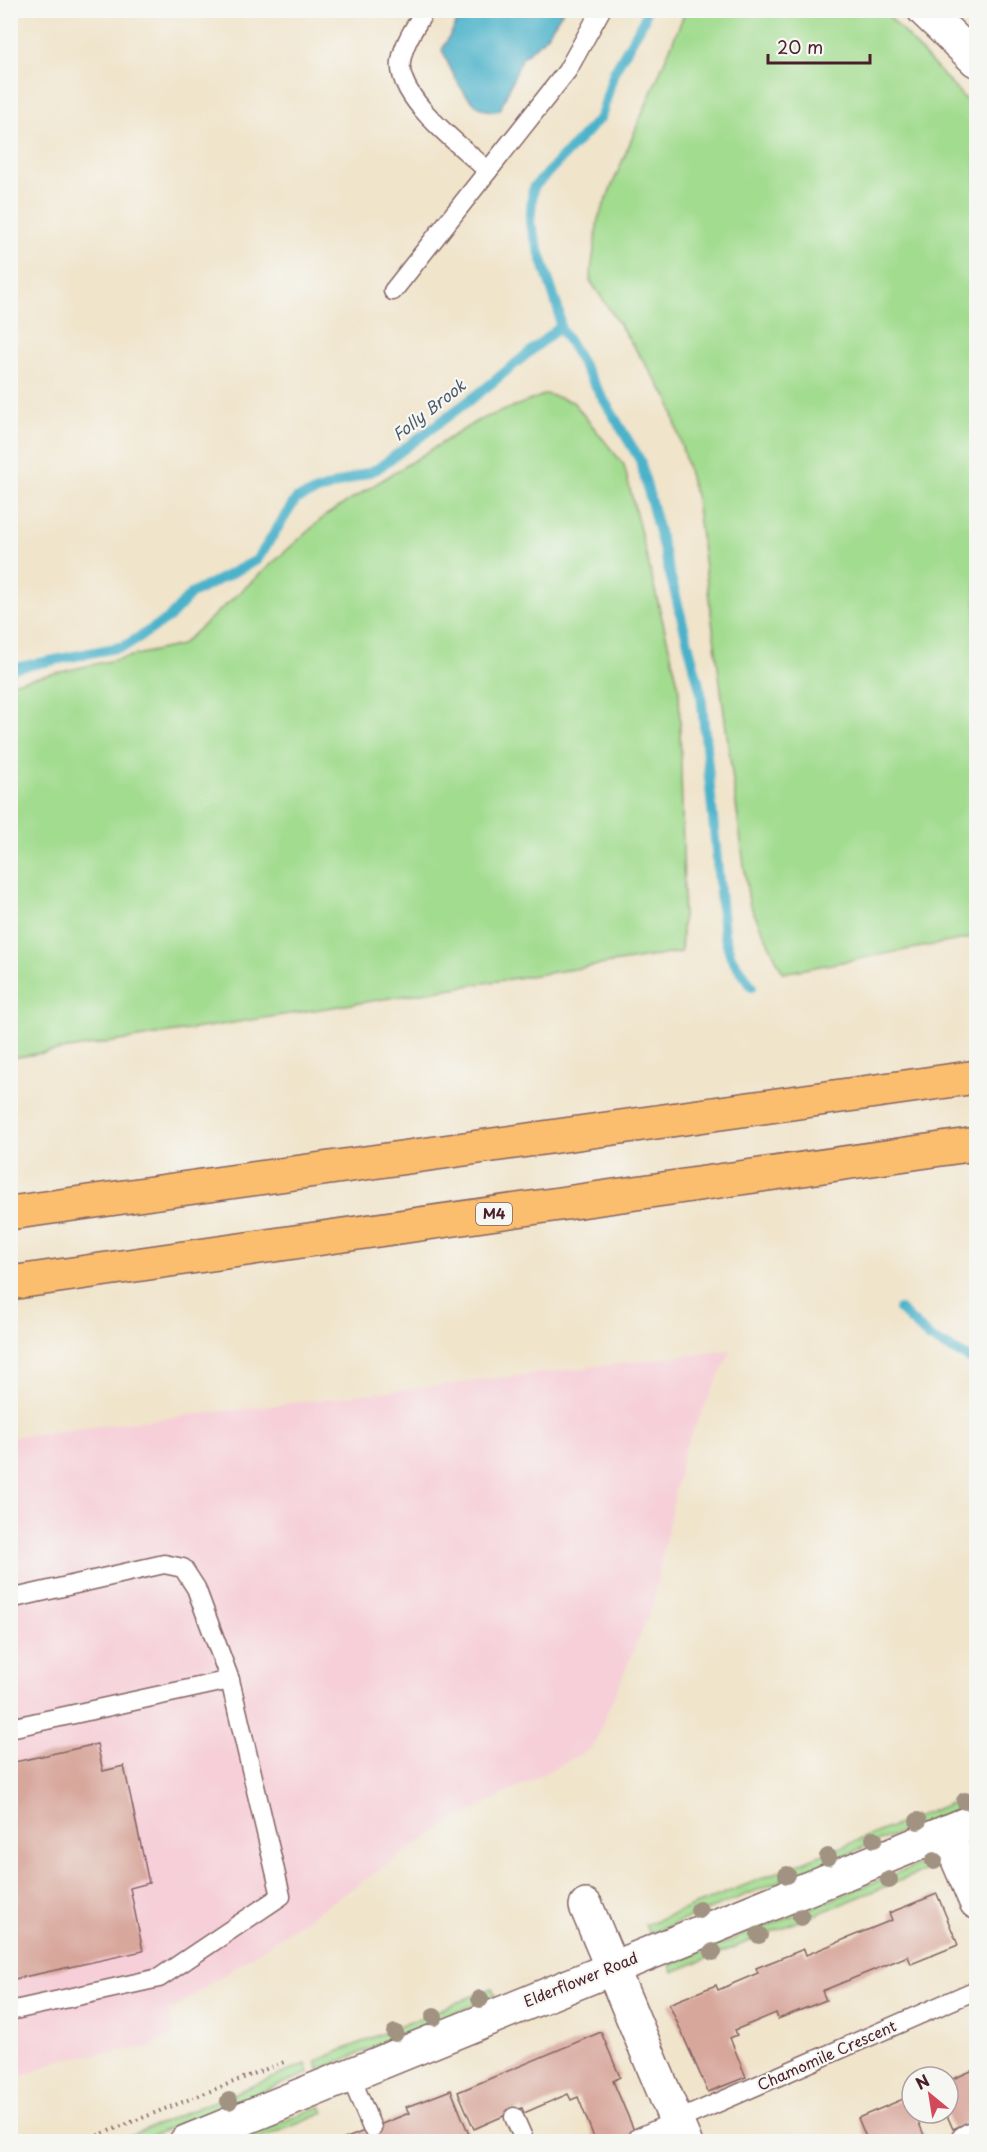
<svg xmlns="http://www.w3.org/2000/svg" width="987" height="2152" viewBox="0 0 987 2152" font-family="'Playpen Sans',sans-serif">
  <rect width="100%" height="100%" fill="#f6f6f2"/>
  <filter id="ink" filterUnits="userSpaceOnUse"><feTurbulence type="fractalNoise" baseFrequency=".0167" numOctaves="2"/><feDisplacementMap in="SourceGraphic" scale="12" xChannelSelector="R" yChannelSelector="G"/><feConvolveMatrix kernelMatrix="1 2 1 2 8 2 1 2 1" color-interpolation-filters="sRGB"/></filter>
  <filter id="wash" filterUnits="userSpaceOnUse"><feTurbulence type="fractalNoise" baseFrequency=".008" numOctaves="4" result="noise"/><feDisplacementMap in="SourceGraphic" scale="24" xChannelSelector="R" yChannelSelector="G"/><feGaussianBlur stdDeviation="1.35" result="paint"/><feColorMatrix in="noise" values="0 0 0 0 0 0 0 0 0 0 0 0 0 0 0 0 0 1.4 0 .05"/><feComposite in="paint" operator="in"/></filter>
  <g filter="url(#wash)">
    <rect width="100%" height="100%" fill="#f0e4cb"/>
    <polygon fill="#f6cfd8" points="731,1350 683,1452 652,1607 592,1748 444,1826 169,2012 175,2034 149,2047 63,2059 11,2081 11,1437"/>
    <g fill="#a2dc8f" stroke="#767e5d" stroke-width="1.5">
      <polygon points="686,10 884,11 976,111 976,937 783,973 749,903 696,499 669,400 590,280 598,219"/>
      <polygon points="546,394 573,402 624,465 679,687 684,893 681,952 11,1058 11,683 181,645 326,515 477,421"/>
      <polygon points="976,1793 976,1802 649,1934 645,1925"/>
      <polygon points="976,1841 976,1850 673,1972 670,1965"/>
      <polygon points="492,1988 495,1996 319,2070 316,2061"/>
      <polygon points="306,2064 309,2073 138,2141 116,2141"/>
      <polygon points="321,2106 324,2113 255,2141 235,2141"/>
    </g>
    <path fill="#4bb2ca" stroke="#4a687a" stroke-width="1.5" d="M463,11H563L545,38L522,58L500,110C471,119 451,71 442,50Z"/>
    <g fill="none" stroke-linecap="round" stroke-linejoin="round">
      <g stroke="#4bb2ca" stroke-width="10">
        <polyline points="560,327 640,460 664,551 701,693 724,934 731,957 752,987"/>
        <polyline points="10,669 125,646 169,618 191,594 257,560 296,499 377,469 482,391 560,327 559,312 530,223 533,188 601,117 614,72 644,20 646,10"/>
        <polyline points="899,1309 930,1338 976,1362"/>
      </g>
    </g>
    <g id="blocks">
      <g fill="#d8a79c">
        <polygon points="97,1744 103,1771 124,1766 149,1883 130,1888 143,1951 10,1980 10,1763"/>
        <polygon points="937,1894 958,1945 911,1964 908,1956 822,1991 826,2000 778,2019 776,2013 735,2030 737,2035 730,2038 746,2077 708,2092 669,2004 716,1985 718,1990 758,1973 756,1968 804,1949 806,1955 892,1920 889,1913"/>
        <polygon points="601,2032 620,2077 613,2081 639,2142 595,2140 578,2097 571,2100 568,2094 524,2113 522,2108 474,2129 458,2092"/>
        <polygon points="976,2069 976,2119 953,2129 946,2113 948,2081"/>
        <polygon points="451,2090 470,2137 460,2142 337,2142 409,2113 406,2107"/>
        <polygon points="908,2097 926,2140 868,2142 858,2118"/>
        <polygon points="778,2137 780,2142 766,2142 766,2141"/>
      </g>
    </g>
  </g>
  <g filter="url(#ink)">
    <use href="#blocks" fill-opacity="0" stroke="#846463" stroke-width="1.5"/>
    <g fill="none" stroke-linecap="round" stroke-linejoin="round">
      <defs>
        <g id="service">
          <path d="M425,10C416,26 404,42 401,61C396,99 463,147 488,171"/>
          <polyline points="393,291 567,71 601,10"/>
          <polyline points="10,1599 164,1564 183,1568 196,1588 230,1680"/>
          <polyline points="10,1728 230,1680 281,1896 159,1978 10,2011"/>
          <polyline points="350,2075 372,2128"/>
          <polyline points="514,2117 525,2142"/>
          <polyline points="637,2138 976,1990"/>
        </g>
        <g id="minor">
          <polyline points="924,10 976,60"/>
          <polyline points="946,1832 976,1902"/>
          <polyline points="586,1906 685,2142"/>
          <polyline points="186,2142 976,1820"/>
          <polyline points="967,2142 976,2137"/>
        </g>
        <g id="motorway">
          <polyline points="10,1213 976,1077"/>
          <polyline points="10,1283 976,1144"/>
        </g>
      </defs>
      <use href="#service" stroke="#846463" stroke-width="21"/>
      <use href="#minor" stroke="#846463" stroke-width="36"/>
      <use href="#motorway" stroke="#846463" stroke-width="36"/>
      <polyline stroke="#846463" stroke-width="4" stroke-dasharray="1.5 4.5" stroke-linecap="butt" points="81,2142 284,2062"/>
      <use href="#service" stroke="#fff" stroke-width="18"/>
      <use href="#minor" stroke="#fff" stroke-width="33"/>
      <use href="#motorway" stroke="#fbbe6e" stroke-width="33"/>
    </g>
    <g fill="#a19281">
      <circle cx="965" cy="1801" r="9"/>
      <circle cx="918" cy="1821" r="9"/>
      <circle cx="874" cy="1839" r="9"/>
      <circle cx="828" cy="1857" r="9"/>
      <circle cx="934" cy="1861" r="9"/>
      <circle cx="787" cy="1875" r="9"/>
      <circle cx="889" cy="1880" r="9"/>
      <circle cx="699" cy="1910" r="9"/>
      <circle cx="801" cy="1917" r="9"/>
      <circle cx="759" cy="1935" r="9"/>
      <circle cx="713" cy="1952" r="9"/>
      <circle cx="480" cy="1999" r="9"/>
      <circle cx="434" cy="2017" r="9"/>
      <circle cx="395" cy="2033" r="9"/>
      <circle cx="229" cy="2101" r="9"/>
    </g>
  </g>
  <g text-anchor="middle" stroke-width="4.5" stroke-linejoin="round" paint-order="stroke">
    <rect fill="#f6f6f2" stroke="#7e6067" stroke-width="1.5" x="476" y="1203" width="36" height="22" rx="4.5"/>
    <g font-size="14" font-weight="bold" fill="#4a1f2b">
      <text x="494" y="1219">M4</text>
    </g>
    <g font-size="15" fill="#4a1f2b" stroke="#f6f6f2">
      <text transform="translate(581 1980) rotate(-22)" y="5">Elderflower Road</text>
      <text transform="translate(827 2056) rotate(-24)" y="5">Chamomile Crescent</text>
    </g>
    <g font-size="16" font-style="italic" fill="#4a5a6b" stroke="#f6f6f2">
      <text transform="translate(429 410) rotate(-38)" y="6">Folly Brook</text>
    </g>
  </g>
  <rect width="987" height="2152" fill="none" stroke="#f6f6f2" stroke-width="36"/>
  <g transform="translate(930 2095) rotate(330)"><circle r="28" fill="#f6f6f2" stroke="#b1a0a2" stroke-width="1.5"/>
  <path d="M0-4.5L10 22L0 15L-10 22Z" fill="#d1495b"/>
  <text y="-9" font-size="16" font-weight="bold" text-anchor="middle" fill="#4a1f2b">N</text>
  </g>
  <path d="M768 54v9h102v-9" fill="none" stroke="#4a1f2b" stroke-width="3"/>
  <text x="777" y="54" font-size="18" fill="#4a1f2b" stroke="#f6f6f2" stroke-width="4.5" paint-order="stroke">20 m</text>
</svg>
